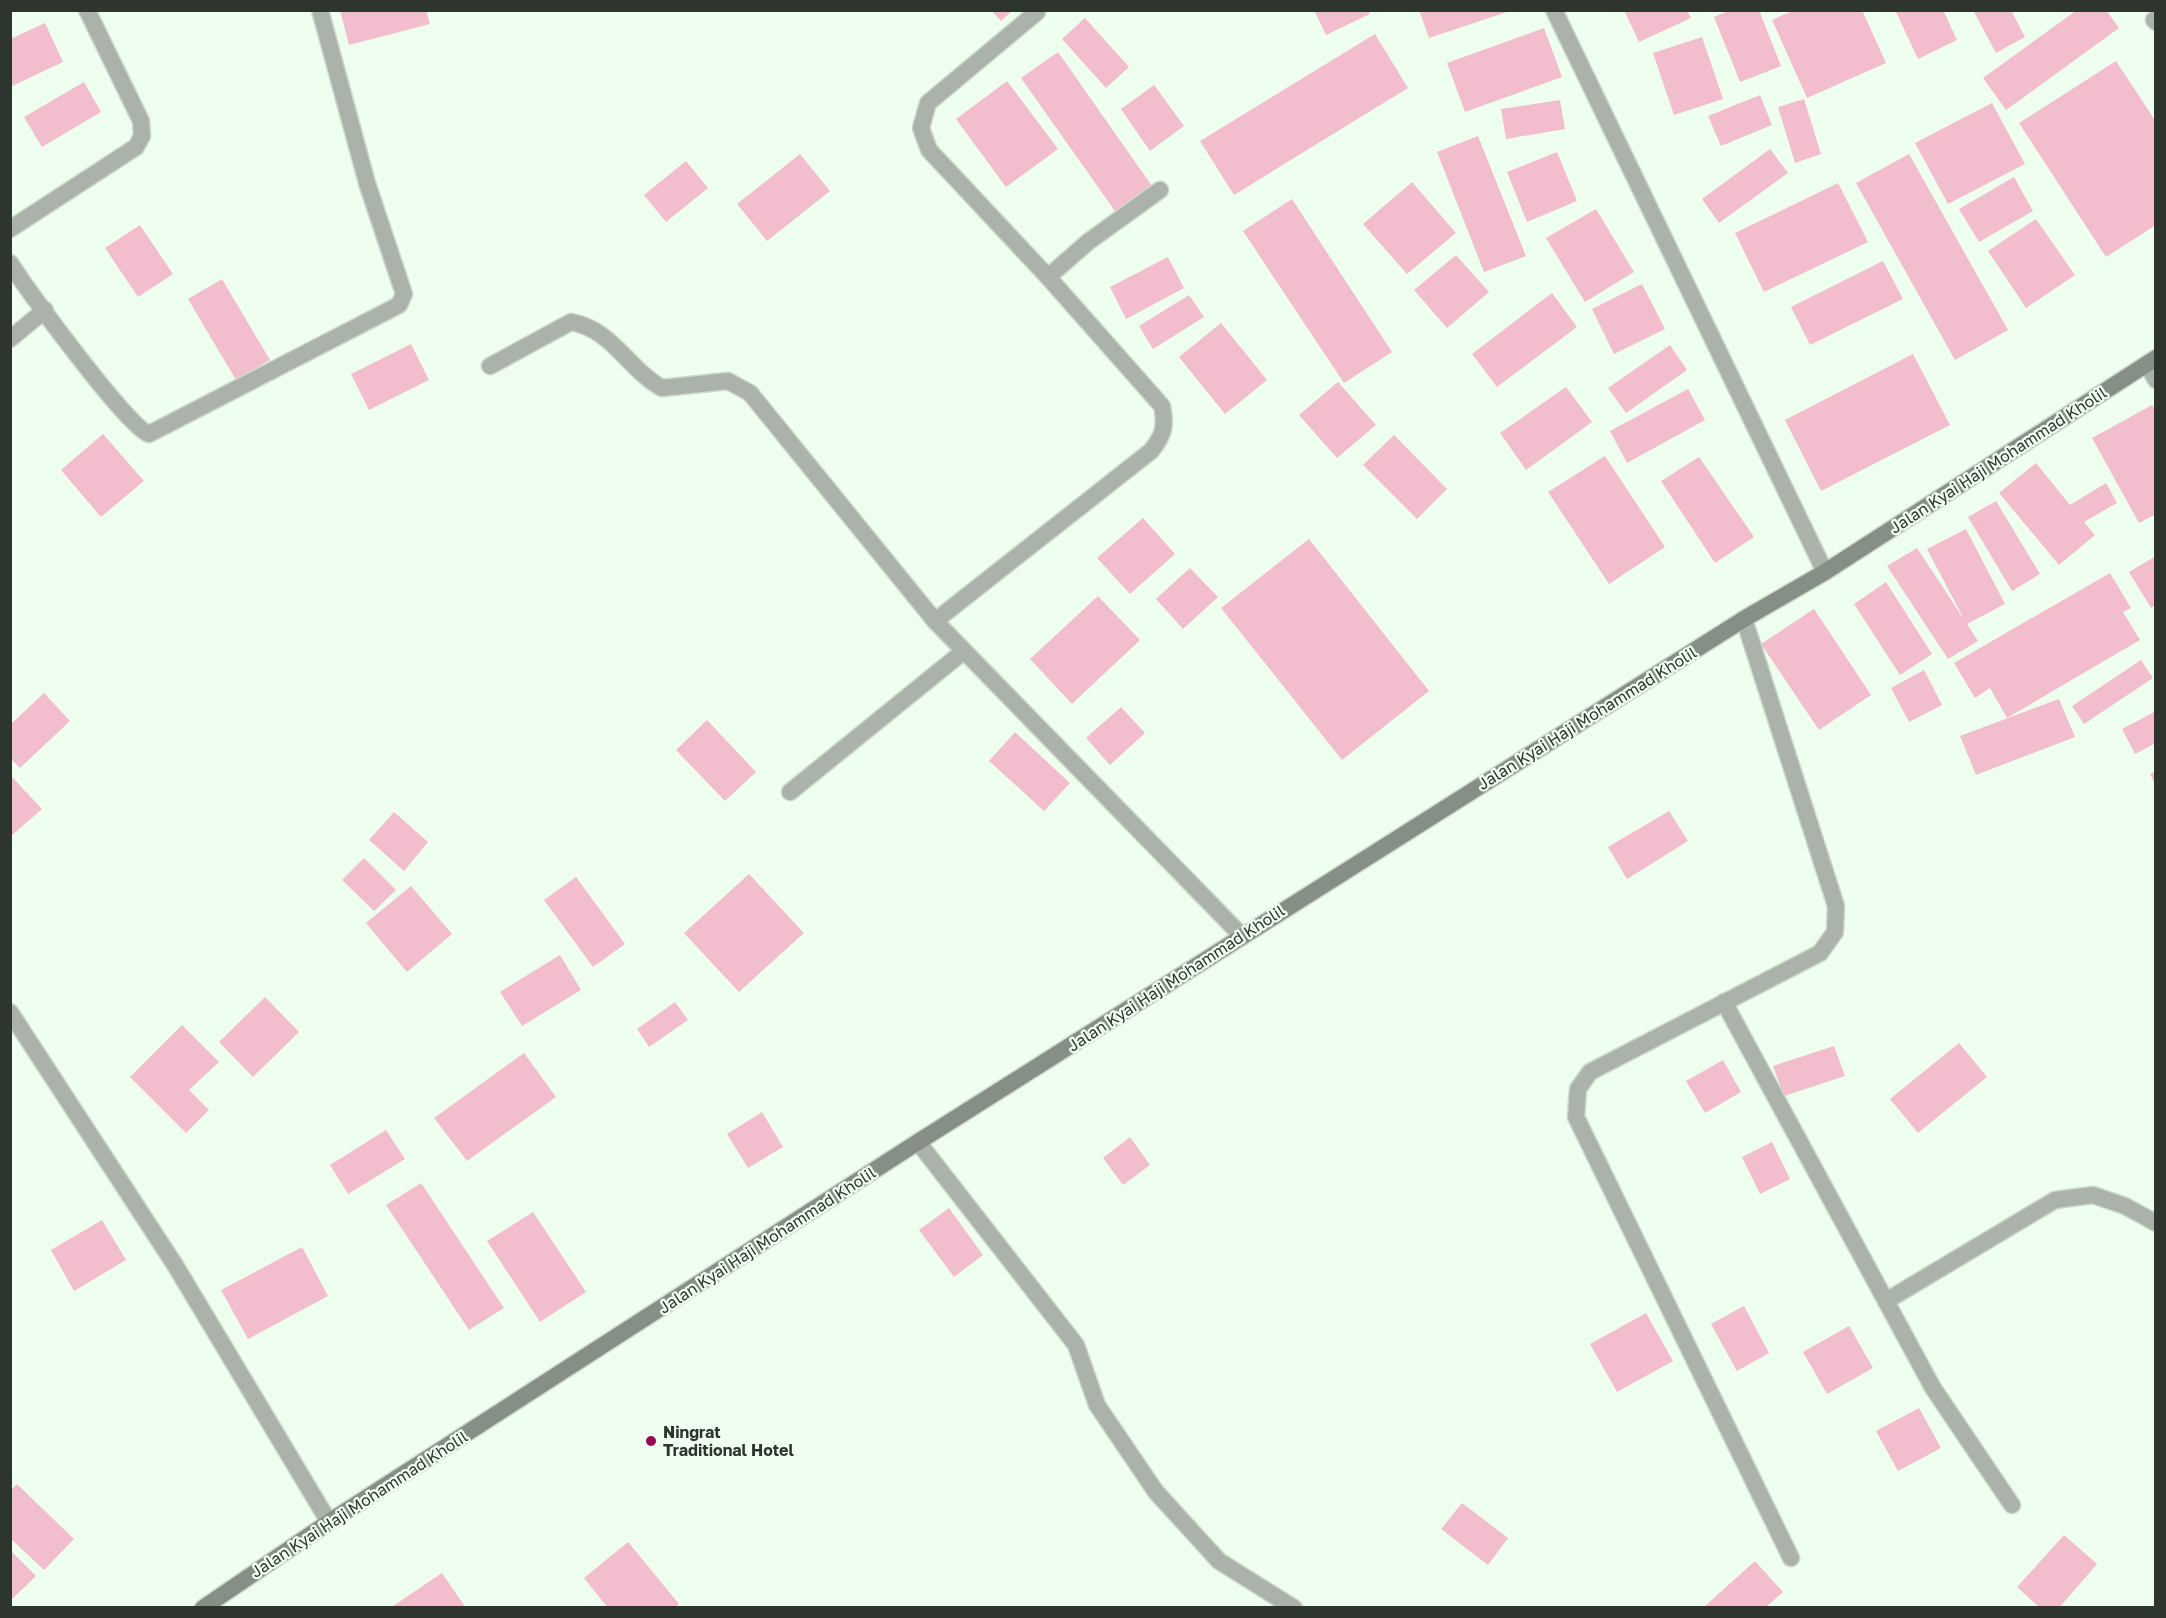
<svg xmlns="http://www.w3.org/2000/svg" width="2166" height="1618" viewBox="0 0 2166 1618" font-family="'Golos Text',sans-serif">
  <rect width="100%" height="100%" fill="#efffef"/>
  <g fill="#f2bdcc">
    <polygon points="340,10 426,10 430,24 349,45"/>
    <polygon points="991,10 1013,10 1001,21"/>
    <polygon points="1314,10 1368,10 1370,14 1326,35"/>
    <polygon points="1419,10 1510,10 1510,11 1429,38"/>
    <polygon points="1624,10 1687,10 1691,18 1639,42"/>
    <polygon points="1730,10 1759,10 1781,66 1740,82 1714,17"/>
    <polygon points="1794,10 1862,10 1886,63 1807,98 1772,20"/>
    <polygon points="1895,10 1943,10 1957,40 1918,59"/>
    <polygon points="1973,10 2011,10 2025,37 1996,53"/>
    <polygon points="2077,10 2106,10 2119,28 2006,110 1983,78"/>
    <polygon points="1085,18 1129,67 1106,88 1062,39"/>
    <polygon points="45,23 63,62 10,87 10,39"/>
    <polygon points="1544,28 1562,77 1465,112 1447,63"/>
    <polygon points="1375,34 1408,88 1234,195 1200,141"/>
    <polygon points="1702,37 1723,99 1674,115 1653,53"/>
    <polygon points="1058,52 1152,186 1115,211 1021,78"/>
    <polygon points="2116,61 2156,122 2156,225 2106,257 2019,123"/>
    <polygon points="1007,81 1058,149 1006,187 956,119"/>
    <polygon points="84,82 101,112 42,147 24,117"/>
    <polygon points="1154,85 1184,126 1150,151 1121,109"/>
    <polygon points="1760,95 1772,125 1721,146 1708,116"/>
    <polygon points="1804,99 1821,154 1795,163 1778,107"/>
    <polygon points="1560,100 1565,129 1506,139 1501,109"/>
    <polygon points="1992,103 2025,164 1948,204 1915,143"/>
    <polygon points="1478,136 1526,256 1484,272 1437,152"/>
    <polygon points="1770,149 1788,173 1719,223 1702,199"/>
    <polygon points="1557,152 1577,201 1527,222 1507,172"/>
    <polygon points="800,154 830,191 767,241 737,204"/>
    <polygon points="1909,154 2008,330 1955,360 1856,183"/>
    <polygon points="686,161 708,188 666,222 644,195"/>
    <polygon points="2014,177 2033,211 1979,242 1959,209"/>
    <polygon points="1412,182 1456,233 1407,274 1363,224"/>
    <polygon points="1838,183 1868,242 1764,292 1735,233"/>
    <polygon points="1292,199 1392,352 1344,383 1243,231"/>
    <polygon points="1596,209 1634,272 1585,302 1546,238"/>
    <polygon points="2036,219 2075,275 2026,308 1988,251"/>
    <polygon points="140,225 173,274 138,297 105,248"/>
    <polygon points="1456,255 1489,292 1447,328 1414,290"/>
    <polygon points="1168,257 1184,288 1126,319 1110,287"/>
    <polygon points="1883,261 1903,299 1810,345 1791,307"/>
    <polygon points="222,279 270,360 236,380 188,299"/>
    <polygon points="1642,284 1665,329 1614,354 1592,309"/>
    <polygon points="1552,293 1577,327 1497,387 1472,354"/>
    <polygon points="1189,295 1204,317 1153,349 1139,326"/>
    <polygon points="1221,323 1267,380 1225,414 1179,357"/>
    <polygon points="411,344 429,380 369,410 351,374"/>
    <polygon points="1670,345 1687,370 1626,413 1608,388"/>
    <polygon points="1913,354 1950,425 1821,491 1785,420"/>
    <polygon points="1338,382 1376,425 1337,458 1299,415"/>
    <polygon points="1566,387 1592,422 1526,470 1500,433"/>
    <polygon points="1688,389 1705,420 1627,463 1610,431"/>
    <polygon points="2152,405 2156,410 2156,514 2139,523 2092,438"/>
    <polygon points="103,434 144,481 101,517 61,470"/>
    <polygon points="1394,435 1447,489 1417,519 1363,465"/>
    <polygon points="1605,456 1665,547 1609,584 1548,492"/>
    <polygon points="1699,457 1754,537 1715,563 1661,481"/>
    <polygon points="2036,463 2070,505 2106,483 2117,503 2084,522 2095,535 2059,565 1999,493"/>
    <polygon points="1996,501 2040,574 2012,591 1968,517"/>
    <polygon points="1143,518 1175,554 1130,594 1097,558"/>
    <polygon points="1966,529 2005,604 1967,624 1978,641 1948,659 1887,566 1917,548 1965,621 1927,549"/>
    <polygon points="1309,539 1429,691 1342,760 1221,608"/>
    <polygon points="2156,556 2156,605 2151,608 2129,572"/>
    <polygon points="1190,568 1218,597 1183,629 1156,599"/>
    <polygon points="2110,573 2131,608 2123,612 2140,640 2007,718 1990,688 1975,698 1954,663"/>
    <polygon points="1886,582 1932,654 1900,675 1854,604"/>
    <polygon points="1098,596 1140,640 1072,704 1030,659"/>
    <polygon points="1814,609 1871,695 1819,730 1761,644"/>
    <polygon points="2141,660 2153,678 2084,724 2072,706"/>
    <polygon points="1924,670 1942,705 1909,722 1891,688"/>
    <polygon points="44,693 70,721 20,768 10,758 10,725"/>
    <polygon points="2059,699 2075,737 1976,775 1960,736"/>
    <polygon points="1121,707 1145,733 1110,765 1086,738"/>
    <polygon points="2156,711 2156,743 2135,754 2122,729"/>
    <polygon points="707,720 756,772 725,801 676,750"/>
    <polygon points="1015,732 1070,783 1044,811 989,761"/>
    <polygon points="2156,771 2156,786 2150,774"/>
    <polygon points="12,777 42,809 10,837 10,779"/>
    <polygon points="1669,811 1688,841 1627,879 1608,847"/>
    <polygon points="394,812 428,842 404,871 369,840"/>
    <polygon points="364,858 396,890 374,911 342,880"/>
    <polygon points="749,874 804,933 739,992 684,933"/>
    <polygon points="576,877 625,944 593,967 544,900"/>
    <polygon points="411,886 452,934 407,972 366,923"/>
    <polygon points="560,955 581,990 522,1026 500,992"/>
    <polygon points="265,997 299,1032 253,1077 219,1042"/>
    <polygon points="675,1002 688,1020 649,1047 637,1029"/>
    <polygon points="182,1025 219,1062 189,1090 209,1110 186,1133 130,1077"/>
    <polygon points="1959,1043 1987,1077 1918,1133 1890,1099"/>
    <polygon points="1834,1046 1845,1076 1784,1096 1773,1066"/>
    <polygon points="524,1053 556,1097 467,1161 434,1118"/>
    <polygon points="1723,1060 1741,1092 1705,1113 1686,1081"/>
    <polygon points="762,1112 783,1147 748,1168 727,1134"/>
    <polygon points="386,1130 405,1159 348,1194 330,1165"/>
    <polygon points="1130,1137 1150,1165 1123,1185 1103,1158"/>
    <polygon points="1772,1142 1790,1179 1760,1194 1742,1157"/>
    <polygon points="421,1183 504,1308 469,1330 386,1205"/>
    <polygon points="949,1208 983,1255 954,1277 919,1230"/>
    <polygon points="533,1212 586,1292 540,1322 487,1241"/>
    <polygon points="102,1220 126,1260 74,1291 51,1250"/>
    <polygon points="302,1247 328,1296 248,1339 221,1290"/>
    <polygon points="1744,1306 1769,1353 1737,1371 1711,1324"/>
    <polygon points="1646,1313 1673,1361 1617,1392 1590,1344"/>
    <polygon points="1849,1326 1873,1368 1827,1394 1803,1352"/>
    <polygon points="1919,1408 1941,1448 1898,1471 1876,1431"/>
    <polygon points="17,1484 74,1539 44,1570 10,1538 10,1491"/>
    <polygon points="1462,1503 1508,1538 1488,1565 1441,1529"/>
    <polygon points="2064,1535 2097,1564 2059,1608 2040,1608 2017,1587"/>
    <polygon points="628,1542 679,1604 675,1608 608,1608 584,1578"/>
    <polygon points="10,1550 36,1576 10,1601"/>
    <polygon points="1755,1561 1783,1592 1765,1608 1707,1608 1705,1606"/>
    <polygon points="442,1573 466,1608 390,1608"/>
  </g>
  <g fill="none" stroke-linecap="round" stroke-linejoin="round">
    <defs>
      <polyline id="service" points="2154,20 2156,22"/>
      <g id="minor">
        <polyline points="1037,12 928,103 921,128 929,150 1048,277"/>
        <polyline points="10,229 136,147 142,136 141,121 87,10"/>
        <path d="M10,263C27,289 127,427 149,434L399,305L404,294L367,183L320,10"/>
        <polyline points="10,339 45,310"/>
        <polyline points="2147,364 2156,380"/>
        <path d="M490,366L571,322C612,329 629,370 662,388L728,381L750,393L935,621L1242,936"/>
        <polyline points="1744,619 1836,906 1835,932 1820,953 1590,1072 1578,1089 1576,1117 1791,1558"/>
        <path d="M935,621L1151,451C1164,435 1166,426 1162,406L1048,277L1088,242L1160,190"/>
        <polyline points="790,792 964,651"/>
        <polyline points="1724,1002 1933,1388 2012,1505"/>
        <polyline points="10,1012 175,1265 329,1522"/>
        <polyline points="918,1142 1076,1345 1097,1405 1156,1492 1219,1561 1294,1608"/>
        <polyline points="1886,1301 2055,1200 2093,1195 2125,1206 2156,1223"/>
      </g>
      <polyline id="tertiary" points="1554,10 1825,572"/>
      <polyline id="secondary" points="203,1608 329,1522 918,1142 1744,619 1825,572 2156,358"/>
    </defs>
    <use href="#service" stroke="#ccdacc" stroke-width="19"/>
    <use href="#minor" stroke="#ccdacc" stroke-width="19"/>
    <use href="#tertiary" stroke="#ccdacc" stroke-width="19"/>
    <use href="#secondary" stroke="#ccdacc" stroke-width="19"/>
    <use href="#service" stroke="#abb2ab" stroke-width="16"/>
    <use href="#minor" stroke="#abb2ab" stroke-width="16"/>
    <use href="#tertiary" stroke="#abb2ab" stroke-width="16"/>
    <use href="#secondary" stroke="#858f85" stroke-width="16"/>
  </g>
  <circle fill="#9d0752" stroke="#efffef" stroke-width="2" cx="651" cy="1441" r="6"/>
  <g text-anchor="middle" stroke-width="4.5" stroke-linejoin="round" paint-order="stroke">
    <g font-size="16" fill="#2e342e" stroke="#efffef">
      <text transform="translate(1998 460) rotate(-33)" y="6">Jalan Kyai Haji Mohammad Kholil</text>
      <text transform="translate(1587 718) rotate(-32)" y="6">Jalan Kyai Haji Mohammad Kholil</text>
      <text transform="translate(1176 978) rotate(-33)" y="6">Jalan Kyai Haji Mohammad Kholil</text>
      <text transform="translate(767 1240) rotate(-33)" y="6">Jalan Kyai Haji Mohammad Kholil</text>
      <text transform="translate(359 1504) rotate(-33)" y="6">Jalan Kyai Haji Mohammad Kholil</text>
    </g>
    <g font-size="16" font-weight="bold" fill="#2e342e" stroke="#efffef" text-anchor="start">
      <text x="663" y="1438">Ningrat<tspan x="663" dy="18">Traditional Hotel</tspan></text>
    </g>
  </g>
  <rect width="2166" height="1618" fill="none" stroke="#2e342e" stroke-width="24"/>
</svg>
